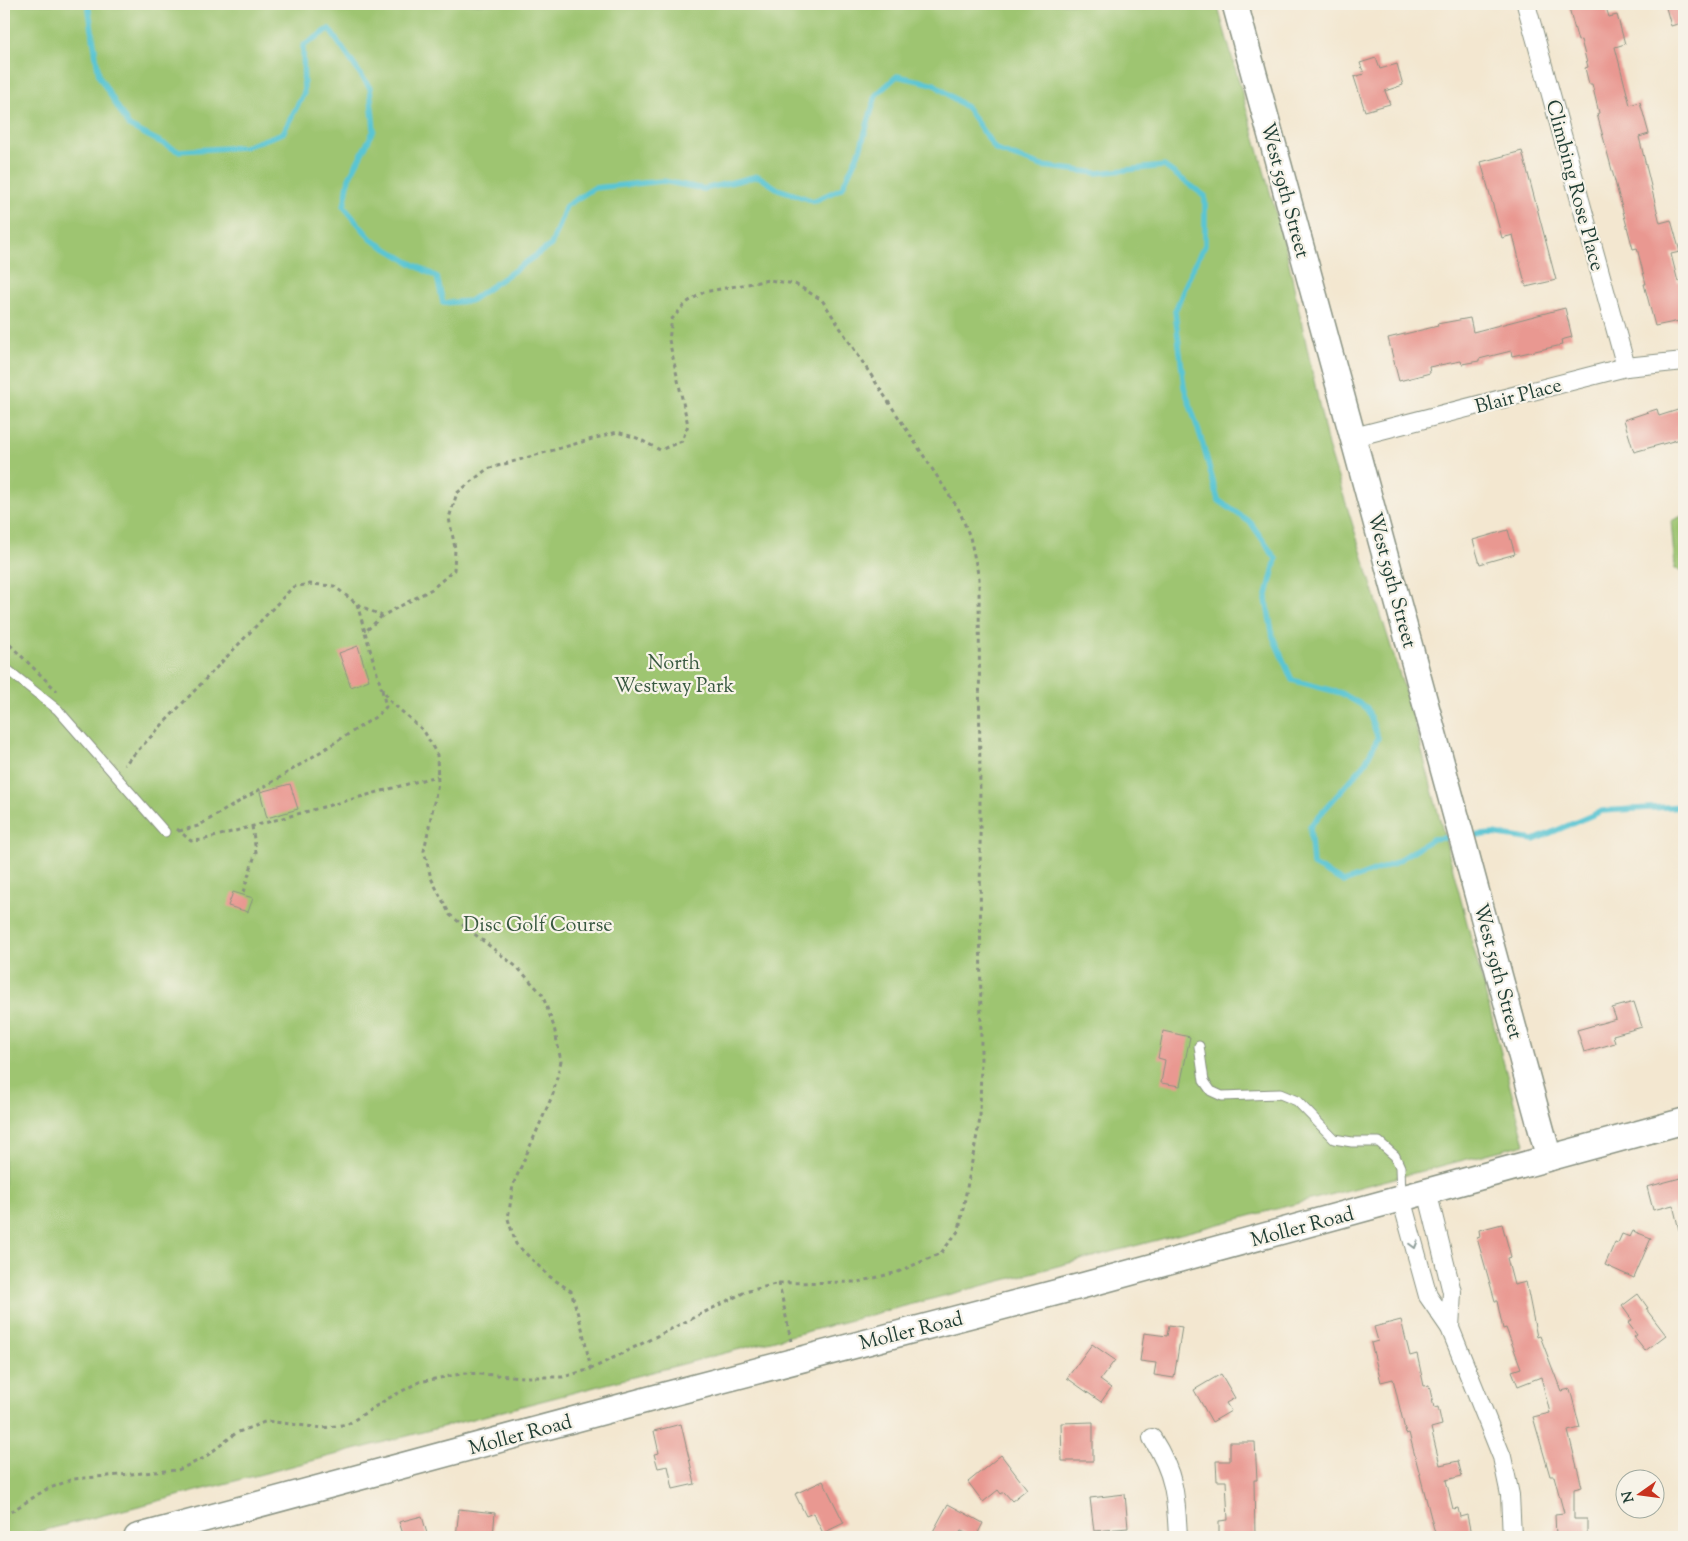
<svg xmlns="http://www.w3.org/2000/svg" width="1688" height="1541" viewBox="0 0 1688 1541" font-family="'Sorts Mill Goudy',serif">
  <rect width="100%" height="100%" fill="#f7f3e8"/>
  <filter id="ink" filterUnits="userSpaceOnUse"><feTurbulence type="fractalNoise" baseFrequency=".02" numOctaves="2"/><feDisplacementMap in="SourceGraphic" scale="10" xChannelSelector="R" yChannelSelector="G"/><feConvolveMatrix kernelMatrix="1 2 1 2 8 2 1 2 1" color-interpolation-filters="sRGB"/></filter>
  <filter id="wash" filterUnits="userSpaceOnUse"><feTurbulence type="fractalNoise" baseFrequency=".0096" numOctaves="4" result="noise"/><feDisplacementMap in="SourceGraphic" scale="20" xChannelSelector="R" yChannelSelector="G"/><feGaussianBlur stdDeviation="1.12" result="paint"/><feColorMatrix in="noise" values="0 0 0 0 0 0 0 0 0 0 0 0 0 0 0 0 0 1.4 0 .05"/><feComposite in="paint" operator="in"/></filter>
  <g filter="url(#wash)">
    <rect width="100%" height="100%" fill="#f3e7d0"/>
    <g fill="#9ec571" stroke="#5e8152">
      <polygon points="4,4 1217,4 1285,245 1328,446 1413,717 1525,1144 170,1498 18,1537 4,1537"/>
      <polygon points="1684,515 1684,571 1675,569 1671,521"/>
    </g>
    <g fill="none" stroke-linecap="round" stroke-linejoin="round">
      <g stroke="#5ac5d3" stroke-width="5.5">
        <polyline points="88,4 99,76 129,126 178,151 244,147 283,133 304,93 303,46 329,29 370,88 374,130 349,178 344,207 372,240 409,262 437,277 443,303 470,301 551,245 566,206 594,188 663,181 704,189 758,176 778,189 814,201 842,188 860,150 876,95 897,76 934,84 967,108 996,150 1042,166 1097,173 1164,166 1205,196 1205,245 1194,265 1175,311 1184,387 1202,441 1218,500 1251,523 1276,559 1266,599 1273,637 1292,680 1341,693 1367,708 1378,738 1364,765 1310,826 1313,865 1344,882 1393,864 1432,839 1455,837"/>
        <polyline points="1467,836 1493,834 1534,840 1602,811 1684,806"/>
      </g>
    </g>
    <g id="blocks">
      <g fill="#e99891">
        <polygon points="1568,4 1605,4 1609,17 1617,15 1625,44 1615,47 1630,105 1640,102 1649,134 1639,137 1660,223 1671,220 1680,252 1671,254 1678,282 1684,280 1684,320 1655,326 1644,284 1646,284 1637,248 1633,249 1597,114 1599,113 1592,84 1589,84 1585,68 1588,67 1581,40 1578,41"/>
        <polygon points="1665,4 1684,4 1684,22 1671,26"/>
        <polygon points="1376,58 1380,69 1397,64 1403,85 1385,91 1390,104 1365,111 1354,77 1364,74 1360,63"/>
        <polygon points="1522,151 1556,280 1526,287 1513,235 1502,238 1481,162"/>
        <polygon points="1565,308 1572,337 1561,340 1562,345 1512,356 1511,351 1479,359 1479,361 1462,364 1461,361 1429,367 1430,373 1399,381 1388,338 1438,326 1437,324 1470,318 1473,332"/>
        <polygon points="1684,408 1684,438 1634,452 1624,420 1657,409 1659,416"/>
        <polygon points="1508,530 1515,554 1480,564 1473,540"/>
        <polygon points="358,646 369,680 351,687 339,653"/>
        <polygon points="290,784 298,809 267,818 260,792"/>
        <polygon points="233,892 253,898 248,912 228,906"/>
        <polygon points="1634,1002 1642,1027 1613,1035 1615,1043 1584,1052 1577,1030 1616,1019 1612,1008"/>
        <polygon points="1163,1031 1190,1037 1180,1086 1161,1083 1165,1060 1158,1058"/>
        <polygon points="1684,1177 1684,1230 1679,1230 1673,1205 1653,1210 1647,1187"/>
        <polygon points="1502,1224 1511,1257 1507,1258 1514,1285 1526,1282 1537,1337 1540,1336 1561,1391 1570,1389 1580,1428 1568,1431 1582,1487 1574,1489 1574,1519 1587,1519 1587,1537 1556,1537 1555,1514 1564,1513 1554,1476 1550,1476 1533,1417 1550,1413 1541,1377 1518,1386 1512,1371 1521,1368 1506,1328 1503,1329 1497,1301 1495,1301 1477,1238 1480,1237 1479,1230"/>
        <polygon points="1633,1231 1651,1238 1634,1278 1605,1265 1615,1242 1618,1243 1622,1234 1630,1237"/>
        <polygon points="1638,1294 1648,1308 1646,1309 1666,1335 1645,1351 1634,1337 1637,1335 1628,1323 1632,1320 1622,1306"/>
        <polygon points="1401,1320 1410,1356 1417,1354 1424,1386 1429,1385 1434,1408 1438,1407 1442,1425 1431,1428 1440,1465 1458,1461 1462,1476 1446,1480 1453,1509 1458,1508 1460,1517 1467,1515 1471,1534 1458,1537 1436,1537 1409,1433 1406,1434 1393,1379 1381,1382 1371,1343 1378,1341 1374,1327"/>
        <polygon points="1169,1325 1182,1327 1174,1378 1154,1375 1156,1363 1140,1361 1144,1333 1167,1336"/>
        <polygon points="1092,1344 1115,1360 1100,1380 1111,1388 1101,1402 1067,1378"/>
        <polygon points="1221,1374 1235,1398 1226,1403 1231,1411 1212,1422 1194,1390"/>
        <polygon points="1093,1422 1093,1461 1062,1461 1061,1423"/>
        <polygon points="681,1424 695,1484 673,1489 668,1466 658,1468 654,1454 659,1453 654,1431"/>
        <polygon points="1230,1442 1255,1442 1257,1480 1254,1480 1255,1536 1219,1537 1219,1521 1228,1520 1226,1481 1217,1481 1216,1461 1230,1461"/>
        <polygon points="1001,1455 1027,1489 1012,1501 1004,1492 1001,1494 998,1490 983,1502 968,1482"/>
        <polygon points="823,1481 844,1523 823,1533 813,1513 806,1516 795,1494"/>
        <polygon points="1125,1494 1128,1528 1094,1531 1090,1498"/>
        <polygon points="948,1504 983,1523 976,1537 961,1531 957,1537 930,1537"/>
        <polygon points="459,1509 495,1513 493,1537 456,1537"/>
        <polygon points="422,1516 428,1537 404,1537 399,1522"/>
      </g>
    </g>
  </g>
  <g filter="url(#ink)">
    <use href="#blocks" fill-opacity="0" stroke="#899282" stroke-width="1"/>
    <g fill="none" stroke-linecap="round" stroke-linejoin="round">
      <defs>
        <g id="lane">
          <polyline points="4,667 58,710 165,832"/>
          <polyline points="1199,1046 1204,1081 1211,1091 1222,1096 1280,1094 1297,1101 1334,1139 1352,1142 1379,1142 1395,1156 1400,1167 1401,1196"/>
        </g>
        <g id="street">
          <polyline points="1526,4 1626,367"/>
          <polyline points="1354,437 1626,367 1684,361"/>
          <polyline points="1427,1191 1452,1292 1450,1328"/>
          <polyline points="1401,1198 1428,1296 1450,1328 1502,1457 1510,1495 1512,1537"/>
          <path d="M1152,1438C1175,1474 1176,1496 1178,1537"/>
        </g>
        <g id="secondary">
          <polyline points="1235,4 1549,1158"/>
          <polyline points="137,1537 665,1395 1085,1285 1684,1121"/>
        </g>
      </defs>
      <use href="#lane" stroke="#899282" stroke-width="11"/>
      <use href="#street" stroke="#899282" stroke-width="20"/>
      <use href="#secondary" stroke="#899282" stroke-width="28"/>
      <g stroke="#899282" stroke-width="3" stroke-dasharray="4 4" stroke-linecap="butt">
        <polyline points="357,604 365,632"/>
        <polyline points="382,616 365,632 381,687 391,702 424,731 437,755 438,783 424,851 431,878 450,915 518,968 542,994 554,1027 561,1061 553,1094 513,1185 508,1219 516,1244 549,1276 571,1291 582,1328 591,1369"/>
        <polyline points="4,639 57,691"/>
        <polyline points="177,829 191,841 202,840 437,776"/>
        <polyline points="179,831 198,826 279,778 377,716 386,707 382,690"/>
        <polyline points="243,892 256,852 252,826"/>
        <polyline points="779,1283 791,1341"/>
        <polyline points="4,1516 45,1490 73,1479 178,1470 204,1458 236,1433 267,1421 323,1428 348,1424 387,1399 419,1382 466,1373 524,1377 563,1377 591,1369 745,1292 779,1283 858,1282 898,1272 941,1253 959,1230 980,1119 981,1055 979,578 970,537 959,510 822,300 795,284 769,280 704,292 686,303 672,319 669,340 688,425 682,441 660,450 637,438 617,432 487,469 457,493 449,518 455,548 454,570 432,589 382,616 357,604 334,586 310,584 293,587 124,765"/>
      </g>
      <use href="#lane" stroke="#fff" stroke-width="9"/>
      <use href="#street" stroke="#fff" stroke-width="18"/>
      <use href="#secondary" stroke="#fff" stroke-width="25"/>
    </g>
    <defs><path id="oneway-chevron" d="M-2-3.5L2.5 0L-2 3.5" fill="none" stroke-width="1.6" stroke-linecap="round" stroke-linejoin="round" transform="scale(1.25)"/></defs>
    <use stroke="#8f9e9a" href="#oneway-chevron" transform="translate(1414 1245) rotate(74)"/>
  </g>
  <g text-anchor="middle" stroke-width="4.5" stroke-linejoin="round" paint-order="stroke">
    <g font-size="20" fill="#1f3d34" stroke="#f7f3e8">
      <text transform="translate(1576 185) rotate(75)" y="7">Climbing Rose Place</text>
      <text transform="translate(1286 190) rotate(75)" y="7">West 59th Street</text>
      <text transform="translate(1518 395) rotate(-15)" y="7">Blair Place</text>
      <text transform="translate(1393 580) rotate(75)" y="7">West 59th Street</text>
      <text transform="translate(1499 971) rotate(75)" y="7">West 59th Street</text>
      <text transform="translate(1302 1226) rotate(-15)" y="7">Moller Road</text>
      <text transform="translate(911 1330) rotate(-14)" y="7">Moller Road</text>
      <text transform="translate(520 1434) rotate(-15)" y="7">Moller Road</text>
    </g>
    <g font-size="20" fill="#385840" stroke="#f7f3e8">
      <text x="674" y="669">North<tspan x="674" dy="23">Westway Park</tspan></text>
      <text x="538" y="931">Disc Golf Course</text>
    </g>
  </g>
  <rect width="1688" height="1541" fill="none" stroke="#f7f3e8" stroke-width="20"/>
  <g transform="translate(1640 1494) rotate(256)"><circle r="24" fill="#f7f3e8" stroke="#a1aaa0"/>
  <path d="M0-4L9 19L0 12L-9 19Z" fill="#c8321e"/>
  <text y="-8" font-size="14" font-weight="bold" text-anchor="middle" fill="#1f3d34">N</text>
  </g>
</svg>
